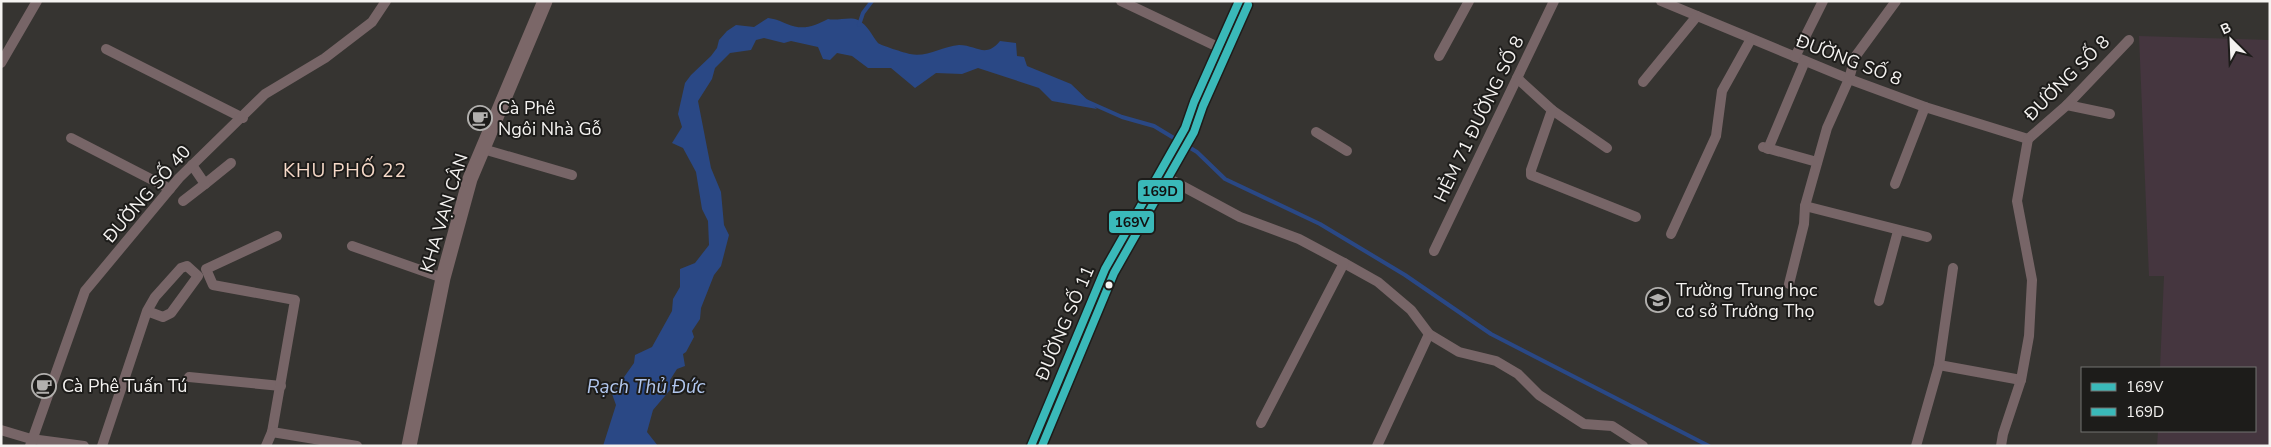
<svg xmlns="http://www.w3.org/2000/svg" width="2271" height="447" viewBox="0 0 2271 447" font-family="'Nunito Sans',sans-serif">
  <rect width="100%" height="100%" fill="#363431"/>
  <polygon fill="#45363f" points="2139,36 2270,40 2270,446 2157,446 2158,431 2255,431 2255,368 2160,368 2164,276 2149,276"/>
  <path fill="#2a4885" d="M768,18C776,19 780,21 787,24C803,31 814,26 828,19C838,21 850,16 858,20C868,25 872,36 878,43C880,45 905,53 910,54C926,58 943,46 959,45C977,45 985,59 1000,41L1016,43L1017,56L1024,57L1027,66L1071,84L1097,109L1052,101L1039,88L978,68L962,74L936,73L915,88L891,68H868L852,56L837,53L830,60L823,59L818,47L791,41L784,43L764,38L756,40L751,50L730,53L715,68L712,79L698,101L711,168L721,192L724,225L729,235L721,266L714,275L701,308L700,319L692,331L694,337L686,352L683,354L685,366L677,369L670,380V390L653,410L647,432L658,446H603L616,405L612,394L634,363L635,355L652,347L672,311L673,299L680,287V269L695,263L709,245L708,221L702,209L696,172L683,148L672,143L682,127L678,114L685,83L691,75L711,56L717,48L719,40L727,31L736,25L754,27Z"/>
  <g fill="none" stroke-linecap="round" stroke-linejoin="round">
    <g stroke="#2a4885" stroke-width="4">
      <polyline points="859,25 863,13 872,1"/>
      <polyline points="1086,101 1122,117 1154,126 1197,152 1225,179 1320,224 1405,275 1491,334 1709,446"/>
    </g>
    <g stroke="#776567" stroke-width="10">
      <polyline points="1121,1 1218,47"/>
      <polyline points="1661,1 1849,79 1925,107 2028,139"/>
      <polyline points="106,49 243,118"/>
      <polyline points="1439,56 1469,1"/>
      <polyline points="1795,57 1823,1"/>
      <polyline points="1,63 37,1"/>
      <polyline points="1517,78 1552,110 1607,148"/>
      <polyline points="1643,82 1697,16"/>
      <polyline points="2067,105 2110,114"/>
      <polyline points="1552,110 1531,170 1531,175 1636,217"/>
      <polyline points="1316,132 1347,151"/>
      <polyline points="71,138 170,189"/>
      <polyline points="2028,139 2067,105 2129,40"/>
      <polyline points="1763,147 1817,162"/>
      <polyline points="483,149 572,175"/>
      <polyline points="1768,149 1805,61"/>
      <polyline points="1160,174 1240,217 1299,239 1344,263 1378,282 1411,310 1429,334 1459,352 1496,361 1518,374 1539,395 1584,424 1612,426 1643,446"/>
      <polyline points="205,184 231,163"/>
      <polyline points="1895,184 1925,107"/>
      <polyline points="183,201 205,184 192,165"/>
      <polyline points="1805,206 1927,237"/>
      <polyline points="1671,234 1716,136 1722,91 1751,39"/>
      <polyline points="352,246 443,278"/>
      <polyline points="1434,251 1554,1"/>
      <polyline points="1789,284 1804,224 1805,206 1827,128 1849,79 1855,57 1896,1"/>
      <polyline points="1879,301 1898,231"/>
      <polyline points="1939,365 2021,380"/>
      <polyline points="189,377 281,386"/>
      <polyline points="1261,423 1344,263"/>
      <polyline points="1,430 31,439 84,446"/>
      <polyline points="272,432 295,300 213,285 206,269 277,236"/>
      <polyline points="30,446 85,291 179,178 265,94 325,58 372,22 386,1"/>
      <polyline points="102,446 147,311 155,297 181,268 187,266 198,276 171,313 163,317 147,311"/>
      <polyline points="266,446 272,432 357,446"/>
      <polyline points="1031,446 1105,269 1185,128 1194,102 1239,1"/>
      <polyline points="1377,446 1429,334"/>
      <polyline points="1916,446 1939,365 1953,268"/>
      <polyline points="2001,446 2003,434 2021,380 2029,336 2032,280 2017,201 2028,139"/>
    </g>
    <polyline stroke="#7b6768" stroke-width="15" points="409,446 443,278 470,179 545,1"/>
    <defs>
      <polyline id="bus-1" points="1031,446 1105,269 1185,128 1194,102 1239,1"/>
      <polyline id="bus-2" points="1042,446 1114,273 1194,132 1203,106 1248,5"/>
    </defs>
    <use href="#bus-1" stroke="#1d1c1a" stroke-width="11"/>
    <use href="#bus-2" stroke="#1d1c1a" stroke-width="11"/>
    <use href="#bus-1" stroke="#3ab9b9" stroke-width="8"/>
    <use href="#bus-2" stroke="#3ab9b9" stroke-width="8"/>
  </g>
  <defs>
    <symbol id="cafe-ring" viewBox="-11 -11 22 22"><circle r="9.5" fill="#1d1c1a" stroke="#b2b0ae" stroke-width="1.5"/><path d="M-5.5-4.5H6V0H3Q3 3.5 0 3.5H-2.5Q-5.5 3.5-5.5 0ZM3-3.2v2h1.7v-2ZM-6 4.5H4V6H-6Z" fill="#b2b0ae"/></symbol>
    <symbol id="school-ring" viewBox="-11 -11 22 22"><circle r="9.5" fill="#1d1c1a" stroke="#b2b0ae" stroke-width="1.5"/><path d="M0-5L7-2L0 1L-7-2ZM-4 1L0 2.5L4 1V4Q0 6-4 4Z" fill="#b2b0ae"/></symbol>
  </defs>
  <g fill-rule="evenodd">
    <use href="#cafe-ring" x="466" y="104" width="28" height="28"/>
    <use href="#school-ring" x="1644" y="286" width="28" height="28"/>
    <use href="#cafe-ring" x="30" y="372" width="28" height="28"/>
  </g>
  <circle fill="#f5f3f1" stroke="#1d1c1a" stroke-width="2" cx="1109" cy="285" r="4.5"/>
  <g text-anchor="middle" stroke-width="4" stroke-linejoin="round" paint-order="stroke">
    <g font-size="18" fill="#f5f3f1" stroke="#1d1c1a">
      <text transform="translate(1849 60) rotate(21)" y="6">ĐƯỜNG SỐ 8</text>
      <text transform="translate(2067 78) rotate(-45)" y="6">ĐƯỜNG SỐ 8</text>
      <text transform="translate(1479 119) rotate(-64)" y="6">HẺM 71 ĐƯỜNG SỐ 8</text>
      <text transform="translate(147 194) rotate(-49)" y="6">ĐƯỜNG SỐ 40</text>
      <text transform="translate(444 213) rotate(-73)" y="6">KHA VẠN CÂN</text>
      <text transform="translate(1065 323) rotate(-67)" y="6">ĐƯỜNG SỐ 11</text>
    </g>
    <g font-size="18" fill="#f5f3f1" stroke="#1d1c1a" text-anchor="start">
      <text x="498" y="114">Cà Phê<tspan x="498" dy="21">Ngôi Nhà Gỗ</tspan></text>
      <text x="1676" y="296">Trường Trung học<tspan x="1676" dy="21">cơ sở Trường Thọ</tspan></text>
      <text x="62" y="392">Cà Phê Tuấn Tú</text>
    </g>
    <g font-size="19" letter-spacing="1" fill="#f6d9c8" stroke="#1d1c1a">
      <text x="345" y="177">KHU PHỐ 22</text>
    </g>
    <g font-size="19" font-style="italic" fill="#b1c6ed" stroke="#1d1c1a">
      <text x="646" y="393">Rạch Thủ Đức</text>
    </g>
  </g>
  <g stroke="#1d1c1a" stroke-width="2">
    <rect x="1137" y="179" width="47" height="24" rx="5" fill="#3ab9b9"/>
    <rect x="1108" y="210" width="47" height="24" rx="5" fill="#3ab9b9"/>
  </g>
  <g font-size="14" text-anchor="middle" font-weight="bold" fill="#111">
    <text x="1160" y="196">169D</text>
    <text x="1132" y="227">169V</text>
  </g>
  <rect width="2271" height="447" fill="none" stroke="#f5f3f1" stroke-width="5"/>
  <rect x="2081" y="367" width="175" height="65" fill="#1d1c1a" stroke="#737270"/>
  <rect x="2091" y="383" width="25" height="8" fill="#3ab9b9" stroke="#737270"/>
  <text x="2126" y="392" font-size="15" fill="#f5f3f1">169V</text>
  <rect x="2091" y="408" width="25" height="8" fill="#3ab9b9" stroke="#737270"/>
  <text x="2126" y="417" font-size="15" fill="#f5f3f1">169D</text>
  <g transform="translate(2231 40) rotate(336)" stroke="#1d1c1a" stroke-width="4" paint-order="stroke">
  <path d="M0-4L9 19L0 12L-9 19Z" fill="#f5f3f1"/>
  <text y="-8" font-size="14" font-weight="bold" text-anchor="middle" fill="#f5f3f1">B</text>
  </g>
</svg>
